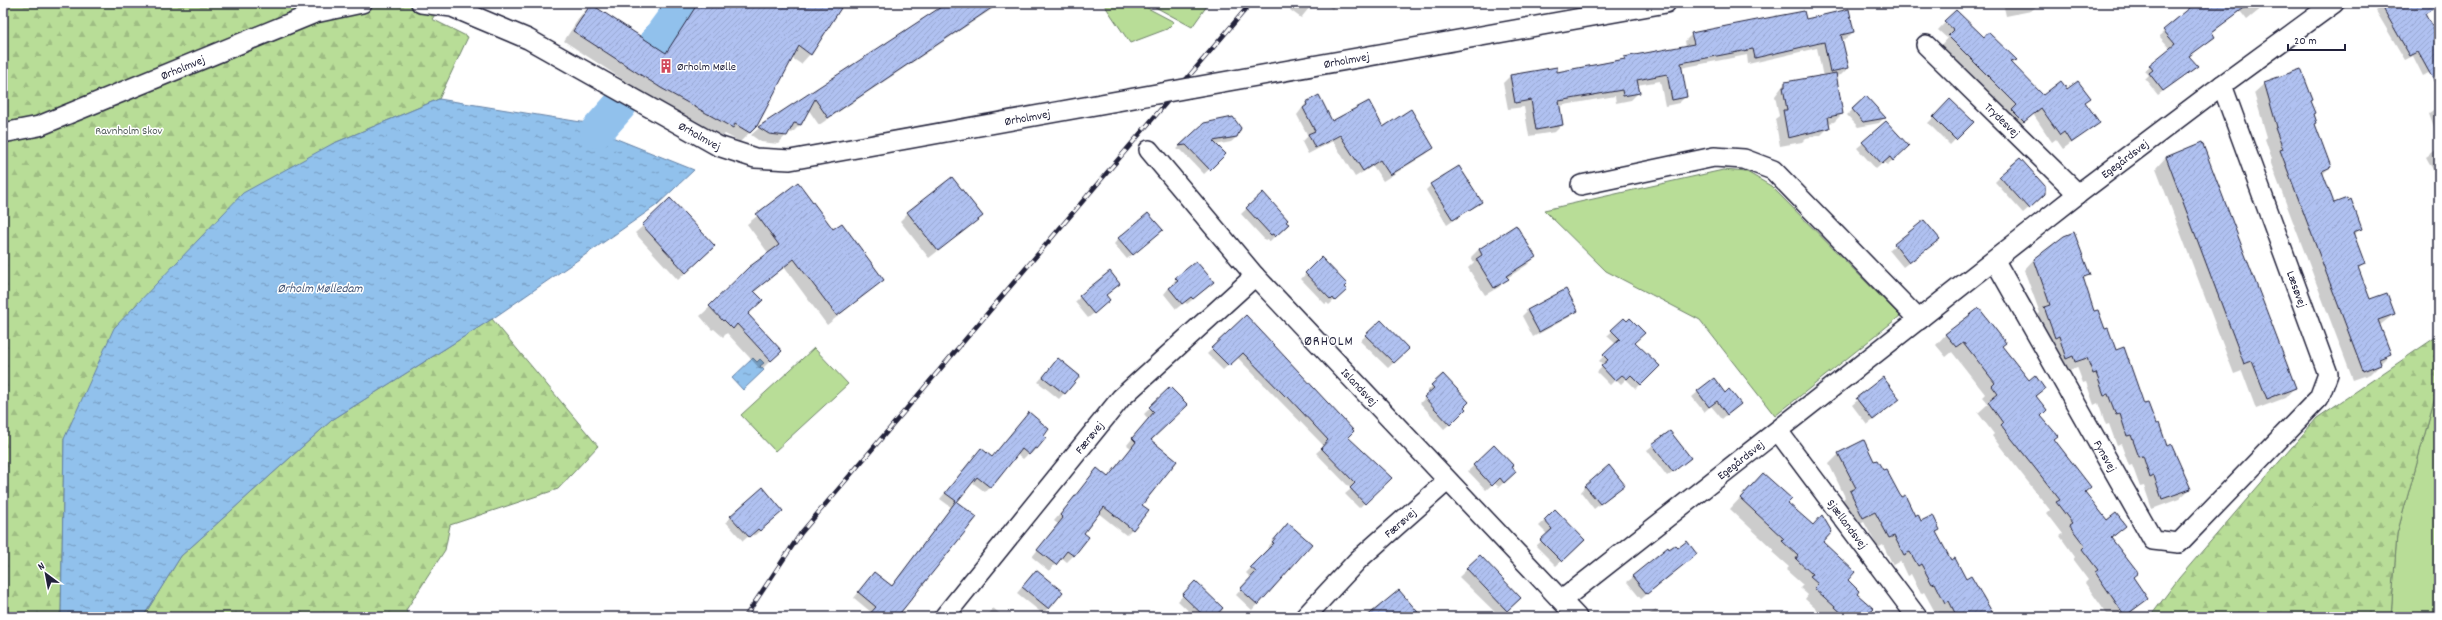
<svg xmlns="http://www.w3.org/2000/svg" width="2442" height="620" viewBox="0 0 2442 620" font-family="Dekko,sans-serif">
  <defs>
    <pattern id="forest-firs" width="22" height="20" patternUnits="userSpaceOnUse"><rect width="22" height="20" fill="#b8dd97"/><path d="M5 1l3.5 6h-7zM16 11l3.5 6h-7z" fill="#9ebd83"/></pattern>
    <pattern id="water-ripples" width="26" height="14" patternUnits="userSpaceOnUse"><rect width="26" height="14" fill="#91c1ec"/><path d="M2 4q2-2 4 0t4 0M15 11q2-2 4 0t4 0" fill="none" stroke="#769cc0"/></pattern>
    <pattern id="building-hatch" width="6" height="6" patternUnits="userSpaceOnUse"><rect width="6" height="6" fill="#b0c1f1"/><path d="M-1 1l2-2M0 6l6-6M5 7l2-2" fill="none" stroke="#97a6d0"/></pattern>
  </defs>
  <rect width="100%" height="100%" fill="#fff"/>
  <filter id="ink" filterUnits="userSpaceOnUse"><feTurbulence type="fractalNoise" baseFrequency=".025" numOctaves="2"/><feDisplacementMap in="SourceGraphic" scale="8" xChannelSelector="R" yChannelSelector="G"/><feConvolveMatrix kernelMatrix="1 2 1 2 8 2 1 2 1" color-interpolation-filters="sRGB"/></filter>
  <g filter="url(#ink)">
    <g fill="#b8dd97" stroke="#6d8069">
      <polygon points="1103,3 1138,3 1174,22 1167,29 1130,43"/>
      <polygon points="1148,3 1209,3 1192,27"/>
      <polygon points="1723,170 1747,172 1771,186 1900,316 1775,416 1700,320 1606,271 1544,210"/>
      <polygon points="814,348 848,384 775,451 741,415"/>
      <polygon points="2439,383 2439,617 2391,617 2397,534"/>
    </g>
    <g fill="url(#forest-firs)" stroke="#6d8069">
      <polygon points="3,3 444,3 432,19 468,37 439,99 332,144 64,439 61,617 3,617"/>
      <polygon points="492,319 598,446 558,489 450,525 445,550 406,610 409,617 143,617 181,556 332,420"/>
      <polygon points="2439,335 2439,383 2397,534 2391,617 2150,617 2179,578 2317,418"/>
    </g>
    <g fill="url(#water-ripples)" stroke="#6581a5">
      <polygon points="439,99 587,123 597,131 694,170 657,205 614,235 492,319 332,420 181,556 143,617 61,617 64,439 114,328 243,193 332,144"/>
      <polygon points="753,358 757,362 760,359 764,363 760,366 764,370 743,390 732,378"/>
    </g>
    <g fill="#0003">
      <polygon points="696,3 831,3 810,54 801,64 792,58 750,132 740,142 725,134 722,137 651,98 564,41 581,15 591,5 664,52"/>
      <polygon points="947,3 1001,3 819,125 808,109 800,125 792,133 789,132 778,144 761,142 751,135 759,128"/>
      <polygon points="1295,3 1313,3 1301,18 1290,10"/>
      <polygon points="1323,3 1337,3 1332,9"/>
      <polygon points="2003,3 2036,3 2037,6 2031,11 2006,16"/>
      <polygon points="2110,3 2118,3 2114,7"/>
      <polygon points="2197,3 2268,3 2247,20 2240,11 2211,33 2214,37 2189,57 2197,66 2158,95 2145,79 2149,75 2145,71 2171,49 2159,36"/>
      <polygon points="2386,3 2429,3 2432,8 2424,15 2439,42 2439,67 2423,76 2413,56 2405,60 2376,11"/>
      <polygon points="1956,11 1984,38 1988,34 2016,60 2012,65 2043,96 2067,91 2089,98 2084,103 2098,123 2063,149 2056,139 2052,142 2033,114 2016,129 2005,118 2011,113 1941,45 1947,38 1938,30"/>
      <polygon points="1805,20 1853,32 1846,39 1841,40 1848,68 1841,75 1836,76 1842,114 1834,122 1828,123 1829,127 1821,135 1806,138 1802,142 1780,146 1775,119 1779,116 1775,96 1785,83 1823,77 1817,48 1748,64 1747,55 1681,68 1686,96 1679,103 1665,106 1660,81 1637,85 1638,93 1631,100 1616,103 1615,96 1559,106 1562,125 1555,132 1529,136 1524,107 1508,109 1503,83 1510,76 1556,69 1557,73 1686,46 1685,41 1692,34"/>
      <polygon points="2265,83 2310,102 2314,124 2330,167 2322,175 2334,205 2361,228 2353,236 2364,264 2358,269 2370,300 2394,314 2379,326 2390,354 2370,374 2353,380 2270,161 2272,159 2265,139 2267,137 2254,93"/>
      <polygon points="1319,97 1332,122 1382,128 1433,147 1426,154 1383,181 1373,166 1355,177 1333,141 1308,154 1302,142 1308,136 1297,115 1306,103"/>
      <polygon points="1866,98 1884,118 1879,123 1858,127 1847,115"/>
      <polygon points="1950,101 1972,122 1950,145 1928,123"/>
      <polygon points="2439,106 2439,141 2429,113"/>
      <polygon points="1204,124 1237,137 1231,142 1215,145 1219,160 1204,174 1181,150 1176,150"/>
      <polygon points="1863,143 1903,151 1887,165 1884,162 1876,169 1857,148"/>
      <polygon points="2439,148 2439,176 2437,177 2426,157"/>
      <polygon points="2166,157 2295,387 2285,398 2256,409 2242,371 2234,374 2156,168"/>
      <polygon points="2000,177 2038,200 2023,213 1995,182"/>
      <polygon points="798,184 833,231 883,280 827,325 784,267 754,292 747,314 771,360 761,370 727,333 723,337 714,329 712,330 700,316 769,254 747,224"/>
      <polygon points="1431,185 1481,202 1447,225 1426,190"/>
      <polygon points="1262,194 1287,224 1269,242 1267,239 1265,240 1241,214"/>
      <polygon points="908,213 982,216 929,258 900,221"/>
      <polygon points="643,226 705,254 678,280 635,233"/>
      <polygon points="1156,235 1127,259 1114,244 1119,238"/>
      <polygon points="1933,244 1903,267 1889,250 1895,245"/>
      <polygon points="1479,249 1535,257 1527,265 1507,278 1499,287 1485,295 1468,268 1474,262 1471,257"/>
      <polygon points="1321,258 1343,287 1340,295 1329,305 1327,303 1325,304 1301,279"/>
      <polygon points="2034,259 2089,274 2083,280 2094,313 2190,489 2179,499 2152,509 2144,486 2140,487 2132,465 2129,466 2121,444 2117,446 2109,424 2106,425 2098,403 2094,405 2086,382 2083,383 2077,367 2065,372 2034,318 2040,313 2024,270"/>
      <polygon points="1176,279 1207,288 1187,304 1185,302 1176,309 1164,294"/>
      <polygon points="1565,290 1577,310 1571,316 1533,337 1522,316 1527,311"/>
      <polygon points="1105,295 1104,305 1088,318 1075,302 1080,297"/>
      <polygon points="1246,316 1347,437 1390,478 1359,508 1345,494 1351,489 1316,453 1324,446 1237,357 1223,370 1207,354"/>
      <polygon points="1624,320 1634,342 1658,366 1636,389 1626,379 1621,384 1616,379 1610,385 1597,372 1604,365 1599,361 1616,344 1607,336"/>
      <polygon points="1381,321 1408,349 1388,368 1360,341"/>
      <polygon points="1946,334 2001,346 2029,381 2044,389 2036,397 2040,416 2084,492 2107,521 2125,526 2111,539 2146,599 2126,617 2109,617 2085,583 2088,580 2073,560 2075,557 2060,536 2063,534 2047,513 2050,510 1992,436 1994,434 1978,413 1988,404 1982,397 1985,394 1952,352 1946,357 1936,345"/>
      <polygon points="1058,359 1079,376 1059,399 1038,382"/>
      <polygon points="1443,376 1463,407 1460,415 1444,429 1420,403 1429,394 1427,391"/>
      <polygon points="1883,378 1894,404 1867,425 1852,405"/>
      <polygon points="1713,379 1725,394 1739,404 1722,419 1711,406 1704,412 1692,397"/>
      <polygon points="1170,389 1149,441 1141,505 1132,529 1126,535 1098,513 1082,533 1074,555 1067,562 1061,557 1049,571 1032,557 1058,524 1054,521 1097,470 1107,478 1131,448 1127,445 1148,419 1144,414"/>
      <polygon points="1669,432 1684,463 1667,476 1647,450"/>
      <polygon points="1042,436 1045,438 1031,454 1029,453 1023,459 1017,454 985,492 972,482 956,502 895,617 868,617 871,612 854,598 869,579 891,587 951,507 940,499 976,455 981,449 992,458"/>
      <polygon points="1494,447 1515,472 1499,487 1494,483 1486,490 1468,471"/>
      <polygon points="1839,454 1874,462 1915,517 1939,530 1936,533 1950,562 1981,597 1983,595 1993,615 1995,614 1997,617 1941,617 1938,611 1935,612 1924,592 1921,594 1911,574 1907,576 1900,561 1893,565 1883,545 1878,548 1864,522 1852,528 1840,503 1845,497 1829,464"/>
      <polygon points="1753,484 1787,503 1821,542 1855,594 1874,617 1825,617 1805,599 1808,595 1800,588 1803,585 1786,570 1789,567 1772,552 1774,550 1730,509"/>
      <polygon points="1624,485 1594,509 1581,492 1586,486"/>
      <polygon points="1555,511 1583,540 1556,566 1536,546 1548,535 1539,526"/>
      <polygon points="777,516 754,536 752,533 743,541 726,522 731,517"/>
      <polygon points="1283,530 1310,544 1252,610 1236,595 1251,578 1246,573 1269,549 1267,548"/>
      <polygon points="1669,550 1677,550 1696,554 1641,599 1627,582"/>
      <polygon points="1480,557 1519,598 1500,617 1459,577"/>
      <polygon points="1036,571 1062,592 1043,614 1017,593"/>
      <polygon points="1190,588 1217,613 1222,617 1195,617 1178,601"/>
      <polygon points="993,608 1004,617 986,617"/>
      <polygon points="1656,610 1660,617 1645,617"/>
    </g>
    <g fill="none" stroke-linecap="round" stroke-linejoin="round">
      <g stroke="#91c1ec" stroke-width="34">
        <polyline points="654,45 685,3"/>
        <polyline points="597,131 620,105"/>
      </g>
    </g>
    <g fill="url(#building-hatch)" stroke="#22223b">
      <polygon points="698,3 833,3 841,8 811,55 799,46 757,126 750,133 735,124 733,128 661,88 573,31 591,4 666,53"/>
      <polygon points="947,3 999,3 828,118 815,99 801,125 794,123 787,136 769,134 758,127"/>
      <polygon points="2196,3 2251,3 2212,32 2215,37 2189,56 2198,66 2163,91 2149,73 2153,70 2149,65 2175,44 2163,30"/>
      <polygon points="2380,3 2439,3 2439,5 2425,14 2439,39 2439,90 2418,52 2410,56"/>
      <polygon points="1849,9 1854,32 1841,35 1849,68 1830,72 1824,42 1755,58 1753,49 1681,63 1687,97 1672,100 1667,74 1637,80 1640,93 1623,96 1622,90 1559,101 1563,125 1536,130 1531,100 1515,103 1510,75 1557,67 1557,72 1625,59 1624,57 1694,44 1691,33 1762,19 1804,11 1806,19"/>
      <polygon points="1956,10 1984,37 1988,32 2017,60 2011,62 2043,95 2061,81 2067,89 2078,81 2091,98 2085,102 2100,123 2071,143 2064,132 2060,135 2041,108 2024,122 2012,110 2017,105 1948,36 1954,30 1944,21"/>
      <polygon points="2301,69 2313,100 2311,101 2316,113 2314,114 2317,123 2315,124 2331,167 2322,171 2334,203 2347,198 2348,201 2351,199 2362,229 2353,232 2365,264 2358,267 2370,299 2387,293 2395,314 2378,320 2391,354 2379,359 2381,364 2363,371 2280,150 2283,149 2275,128 2277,127 2264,82"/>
      <polygon points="1836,73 1843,114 1828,117 1830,128 1788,138 1783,110 1787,110 1783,87 1785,87 1785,82"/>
      <polygon points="1319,95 1332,121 1369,101 1383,127 1411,109 1434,148 1390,175 1380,160 1363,171 1340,135 1315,148 1308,134 1315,131 1303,108 1307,105 1306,102"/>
      <polygon points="1866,96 1886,118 1863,122 1852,109"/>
      <polygon points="1950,99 1974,122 1956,140 1933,117"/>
      <polygon points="1233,117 1241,128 1237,137 1213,141 1226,154 1210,170 1186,145 1179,146 1204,123"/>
      <polygon points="1886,121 1909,146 1893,161 1890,157 1882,164 1862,142"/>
      <polygon points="2202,142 2296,388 2267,399 2252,361 2244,364 2166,157"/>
      <polygon points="2020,158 2045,186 2045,194 2029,209 1999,176"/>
      <polygon points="1459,166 1482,202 1453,220 1430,184"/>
      <polygon points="952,177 983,216 938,251 907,212"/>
      <polygon points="798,182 833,229 842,223 884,280 837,316 794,259 754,291 763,300 748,314 782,351 771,361 737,324 733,329 724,320 723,321 709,306 749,267 779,245 756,214"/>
      <polygon points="1263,192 1288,220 1286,222 1289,224 1275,237 1273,234 1271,235 1246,208"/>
      <polygon points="670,198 715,246 686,273 642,225"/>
      <polygon points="1148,213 1163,230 1133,255 1118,238"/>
      <polygon points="1924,220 1940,239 1909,263 1894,244"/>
      <polygon points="1516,225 1536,257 1506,276 1509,279 1494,288 1476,259 1482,255 1479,249"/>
      <polygon points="2074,232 2090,275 2083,277 2094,311 2098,310 2105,329 2108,328 2116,350 2124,347 2144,404 2148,403 2156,424 2159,423 2167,446 2171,444 2191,489 2162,499 2154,476 2150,478 2143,456 2139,457 2131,435 2127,436 2120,414 2116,415 2108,394 2104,395 2096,373 2093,374 2087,358 2075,362 2073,356 2066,359 2059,336 2055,338 2044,307 2050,305 2034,259 2064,236"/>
      <polygon points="1321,257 1347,284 1344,287 1347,290 1335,301 1333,298 1331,300 1305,273"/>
      <polygon points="1196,261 1214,282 1193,299 1191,297 1182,304 1169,288 1178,281 1175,278"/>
      <polygon points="1110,271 1120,284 1106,295 1110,300 1094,314 1079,296"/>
      <polygon points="1566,289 1578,311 1539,332 1527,310"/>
      <polygon points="1979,308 2006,343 2002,346 2029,380 2035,375 2045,389 2036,396 2047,410 2041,416 2058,436 2054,439 2091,487 2085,492 2107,520 2116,513 2126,526 2111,538 2138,573 2133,577 2148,599 2125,616 2095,572 2098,570 2082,549 2085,546 2069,525 2072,523 2056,502 2060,500 2001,425 2003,423 1988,402 1998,394 1992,386 1995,383 1963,342 1956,347 1945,334"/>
      <polygon points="1246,315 1354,431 1348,437 1392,478 1365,504 1350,488 1355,483 1321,448 1328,440 1287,396 1286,397 1243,353 1229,366 1211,348"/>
      <polygon points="1624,318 1627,321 1630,318 1645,333 1635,342 1660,366 1641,385 1631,375 1627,379 1622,375 1615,381 1601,366 1608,360 1603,355 1620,339 1611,330"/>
      <polygon points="1381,320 1409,349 1394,363 1365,335"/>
      <polygon points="1058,358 1080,376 1065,394 1043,377"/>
      <polygon points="1443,374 1469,402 1464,407 1466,409 1450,425 1424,397 1434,388 1431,385"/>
      <polygon points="1883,377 1900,399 1873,420 1856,398"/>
      <polygon points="1714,378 1725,393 1729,389 1741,404 1727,415 1717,401 1709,407 1697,391"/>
      <polygon points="1170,387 1188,405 1151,440 1177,461 1142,505 1149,510 1133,530 1104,507 1084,533 1089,537 1074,556 1067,551 1056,565 1037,550 1063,518 1060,515 1097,468 1108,477 1136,442 1132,438 1154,412 1149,407"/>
      <polygon points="1029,412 1049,429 1044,436 1046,438 1037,449 1035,448 1029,455 1022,449 991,488 977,477 957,502 977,517 897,617 867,617 876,607 858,592 874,572 892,586 956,501 945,493 981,448 992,457"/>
      <polygon points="1670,431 1691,458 1673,472 1652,444"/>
      <polygon points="1864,440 1874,461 1877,460 1883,470 1886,469 1901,497 1905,495 1915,516 1918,514 1921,521 1933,515 1940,530 1936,532 1951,560 1955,558 1966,579 1971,576 1995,617 1957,617 1949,601 1945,603 1935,583 1932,584 1921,564 1918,566 1910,552 1904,555 1894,536 1889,538 1875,512 1863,518 1850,491 1856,488 1838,453"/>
      <polygon points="1494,445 1514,466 1512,467 1516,472 1504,483 1500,478 1492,486 1473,465"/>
      <polygon points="1609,465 1625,485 1600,504 1585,486"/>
      <polygon points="1763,473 1792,499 1788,503 1813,525 1822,515 1832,532 1823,542 1855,572 1848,580 1859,591 1857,594 1874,609 1865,617 1846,617 1814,588 1818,584 1810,577 1812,574 1796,559 1798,556 1782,541 1784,539 1740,498"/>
      <polygon points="763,487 783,511 760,531 758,529 749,537 730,516"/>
      <polygon points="1555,509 1585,540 1562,562 1540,540 1552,529 1544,520"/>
      <polygon points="1288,523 1312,544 1258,605 1240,589 1256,572 1250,567 1274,543 1272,542"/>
      <polygon points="1687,541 1697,554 1647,594 1632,576 1668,547 1669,549 1675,545 1678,548"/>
      <polygon points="1480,555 1521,598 1507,611 1466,568"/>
      <polygon points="1036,570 1063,592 1049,609 1022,587"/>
      <polygon points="1195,581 1223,608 1215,617 1205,617 1182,595"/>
      <polygon points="1399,590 1422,617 1366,617"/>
    </g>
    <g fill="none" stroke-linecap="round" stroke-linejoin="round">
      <defs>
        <g id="minor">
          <path id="s1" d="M421,3L452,7L528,39L718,146L755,158L790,160L1162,93"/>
          <path id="s2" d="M1926,45L2078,194"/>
          <path id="s3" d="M1189,88L1666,3"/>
          <path id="s4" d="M3,133L39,126L315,13L362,3"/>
          <path id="s5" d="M1149,150L1255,276L1577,617"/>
          <polyline points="1581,185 1714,157 1744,159 1773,170 1919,320"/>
          <path id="s6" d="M1995,261L2153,540L2179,543L2319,398L2328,374L2222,85"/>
          <path id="s7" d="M1778,431L1917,617"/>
          <path id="s8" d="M1562,600L2078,194L2222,85L2334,3"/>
          <path id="s9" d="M944,617L1121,398L1255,276"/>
          <path id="s10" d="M1305,617L1358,560L1447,481"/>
        </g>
      </defs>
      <use href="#minor" stroke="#22223b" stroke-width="22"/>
      <use href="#minor" stroke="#fff" stroke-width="19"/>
      <defs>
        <polyline id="rail" points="745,617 801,533 1251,3"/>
      </defs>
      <use href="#rail" stroke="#22223b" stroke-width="4.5"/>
      <use href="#rail" stroke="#fff" stroke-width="3" stroke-dasharray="9" stroke-linecap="butt"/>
      <defs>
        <polyline id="minor-bridge" points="1162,93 1189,88"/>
      </defs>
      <use href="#minor-bridge" stroke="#22223b" stroke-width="22" stroke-linecap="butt"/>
      <use href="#minor-bridge" stroke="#fff" stroke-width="19"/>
    </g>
  </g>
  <defs>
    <symbol id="building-bare" viewBox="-9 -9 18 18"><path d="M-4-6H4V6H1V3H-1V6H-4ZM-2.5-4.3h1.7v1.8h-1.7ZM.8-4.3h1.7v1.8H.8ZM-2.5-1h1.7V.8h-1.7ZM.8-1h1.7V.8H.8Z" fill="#d1495b" stroke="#fff" stroke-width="2.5" paint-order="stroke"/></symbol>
  </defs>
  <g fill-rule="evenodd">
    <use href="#building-bare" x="656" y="56" width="20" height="20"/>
  </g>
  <g text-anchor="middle" stroke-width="3" stroke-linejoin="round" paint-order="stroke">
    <g font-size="12" fill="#22223b" stroke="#fff">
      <text dy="4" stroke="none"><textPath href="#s3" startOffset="160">Ørholmvej</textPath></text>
      <text dy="4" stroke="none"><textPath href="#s4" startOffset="192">Ørholmvej</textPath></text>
      <text dy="4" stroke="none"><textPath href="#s1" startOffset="647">Ørholmvej</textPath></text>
      <text dy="4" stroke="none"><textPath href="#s2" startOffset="107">Trydesvej</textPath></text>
      <text dy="4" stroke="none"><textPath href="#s1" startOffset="311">Ørholmvej</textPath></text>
      <text dy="4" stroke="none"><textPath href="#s8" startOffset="715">Egegårdsvej</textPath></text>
      <text transform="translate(2297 289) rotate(70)" y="4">Læsøvej</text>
      <text dy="4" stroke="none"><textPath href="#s5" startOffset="317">Islandsvej</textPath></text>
      <text dy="4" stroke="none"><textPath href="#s9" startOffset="231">Færøvej</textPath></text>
      <text dy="4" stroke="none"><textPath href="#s6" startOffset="224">Fynsvej</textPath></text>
      <text dy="4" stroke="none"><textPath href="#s8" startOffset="227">Egegårdsvej</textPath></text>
      <text dy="4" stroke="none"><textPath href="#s10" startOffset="134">Færøvej</textPath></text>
      <text dy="4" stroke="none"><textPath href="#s7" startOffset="116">Sjællandsvej</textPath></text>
    </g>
    <g font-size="12" fill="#22223b" stroke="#fff" text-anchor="start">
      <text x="677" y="70">Ørholm Mølle</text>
    </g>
    <g font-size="12" fill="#4f5a57" stroke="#fff">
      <text x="129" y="134">Ravnholm Skov</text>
    </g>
    <g font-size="13" font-style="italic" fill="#495a79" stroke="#fff">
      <text x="320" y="292">Ørholm Mølledam</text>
    </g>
    <g font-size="14" letter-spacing="1" fill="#22223b" stroke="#fff">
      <text x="1329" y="345">ØRHOLM</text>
    </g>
  </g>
  <rect width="2442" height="620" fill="none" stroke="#fff" stroke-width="16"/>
  <rect x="8" y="8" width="2426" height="604" fill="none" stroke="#22223b" stroke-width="1.5" filter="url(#ink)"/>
  <g transform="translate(46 574) rotate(328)" stroke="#ffffff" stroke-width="3" paint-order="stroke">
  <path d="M0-3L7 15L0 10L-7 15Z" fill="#22223b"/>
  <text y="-6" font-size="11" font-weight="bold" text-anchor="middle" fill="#22223b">N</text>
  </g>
  <path d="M2288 44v6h57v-6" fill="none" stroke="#22223b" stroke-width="2"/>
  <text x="2294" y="44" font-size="12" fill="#22223b" stroke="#ffffff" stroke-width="3" paint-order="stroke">20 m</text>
</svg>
